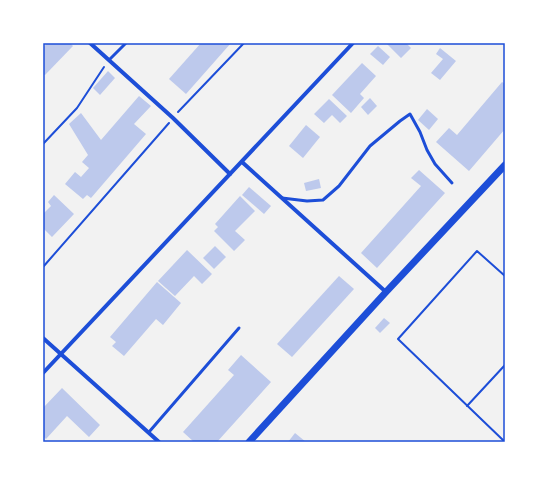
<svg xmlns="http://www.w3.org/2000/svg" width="548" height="485" viewBox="0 0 548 485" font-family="'IBM Plex Serif',serif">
  <rect width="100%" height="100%" fill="#f2f2f2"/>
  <g fill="#bdc9ec">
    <polygon points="47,43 70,43 73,46 45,75 43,74 43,48"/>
    <polygon points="201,43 231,43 186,94 169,79"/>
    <polygon points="386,43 408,43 407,44 411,48 401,58"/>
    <polygon points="378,46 390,57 383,65 370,54"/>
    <polygon points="440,48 456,61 440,80 431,73 443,59 436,54"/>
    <polygon points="362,63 376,76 360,94 364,98 351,113 332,95"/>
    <polygon points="108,71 115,78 100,95 93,88"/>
    <polygon points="502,82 505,84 505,129 469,171 436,142 449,128 457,135"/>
    <polygon points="139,96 151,106 134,124 146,134 91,198 87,195 83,199 65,184 75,172 81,177 89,168 82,162 88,155 69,124 81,113 101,140"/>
    <polygon points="370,98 377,106 368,115 361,107"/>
    <polygon points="329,99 347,116 340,123 332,115 324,123 314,114"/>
    <polygon points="427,109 438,119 429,130 418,120"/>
    <polygon points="306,125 320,137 303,158 289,146"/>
    <polygon points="419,170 445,193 377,268 361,253 421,186 411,178"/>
    <polygon points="319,179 321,188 306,191 304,183"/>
    <polygon points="249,187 271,206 264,214 242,195"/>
    <polygon points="54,195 74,214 52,237 43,228 43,214 51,206 48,202"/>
    <polygon points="240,196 255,211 235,231 245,240 234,251 214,231 218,227 215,224"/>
    <polygon points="215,246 226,257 214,269 203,258"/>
    <polygon points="187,250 212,274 202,284 194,276 175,296 158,281"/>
    <polygon points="339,276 354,289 292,357 277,344"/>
    <polygon points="157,282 181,303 163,325 156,319 124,356 112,346 116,342 110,337"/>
    <polygon points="384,318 390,323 380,333 375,328"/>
    <polygon points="241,355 271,382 217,442 194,442 183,432 234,375 228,370"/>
    <polygon points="62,388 100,425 89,437 67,416 46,439 43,436 43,408"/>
    <polygon points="295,433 306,442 288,442"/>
  </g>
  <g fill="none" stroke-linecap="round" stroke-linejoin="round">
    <g stroke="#1d4ed8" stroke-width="2">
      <polyline points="178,112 244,43"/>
      <polyline points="43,144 77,108 104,67"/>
      <polyline points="43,267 169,123"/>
      <polyline points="467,406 505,365"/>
      <polyline points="505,442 398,339 477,251 505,276"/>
    </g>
    <g stroke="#1d4ed8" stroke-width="3">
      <polyline points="109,60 126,43"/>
      <polyline points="282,198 307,201 323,200 339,186 370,146 400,121 410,114 420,132 427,150 435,164 452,183"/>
      <polyline points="149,432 239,328"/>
    </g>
    <g stroke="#1d4ed8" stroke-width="4">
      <polyline points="90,43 173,118 230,174"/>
      <polyline points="242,162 386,292"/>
      <polyline points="43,338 159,442"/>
      <polyline points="43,373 353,43"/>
    </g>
    <polyline stroke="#1d4ed8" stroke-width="7" points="249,442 386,292 505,165"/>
  </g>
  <rect width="548" height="485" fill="none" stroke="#ffffff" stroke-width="88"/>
  <rect x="44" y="44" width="460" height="397" fill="none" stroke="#1d4ed8" stroke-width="1.5"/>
</svg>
